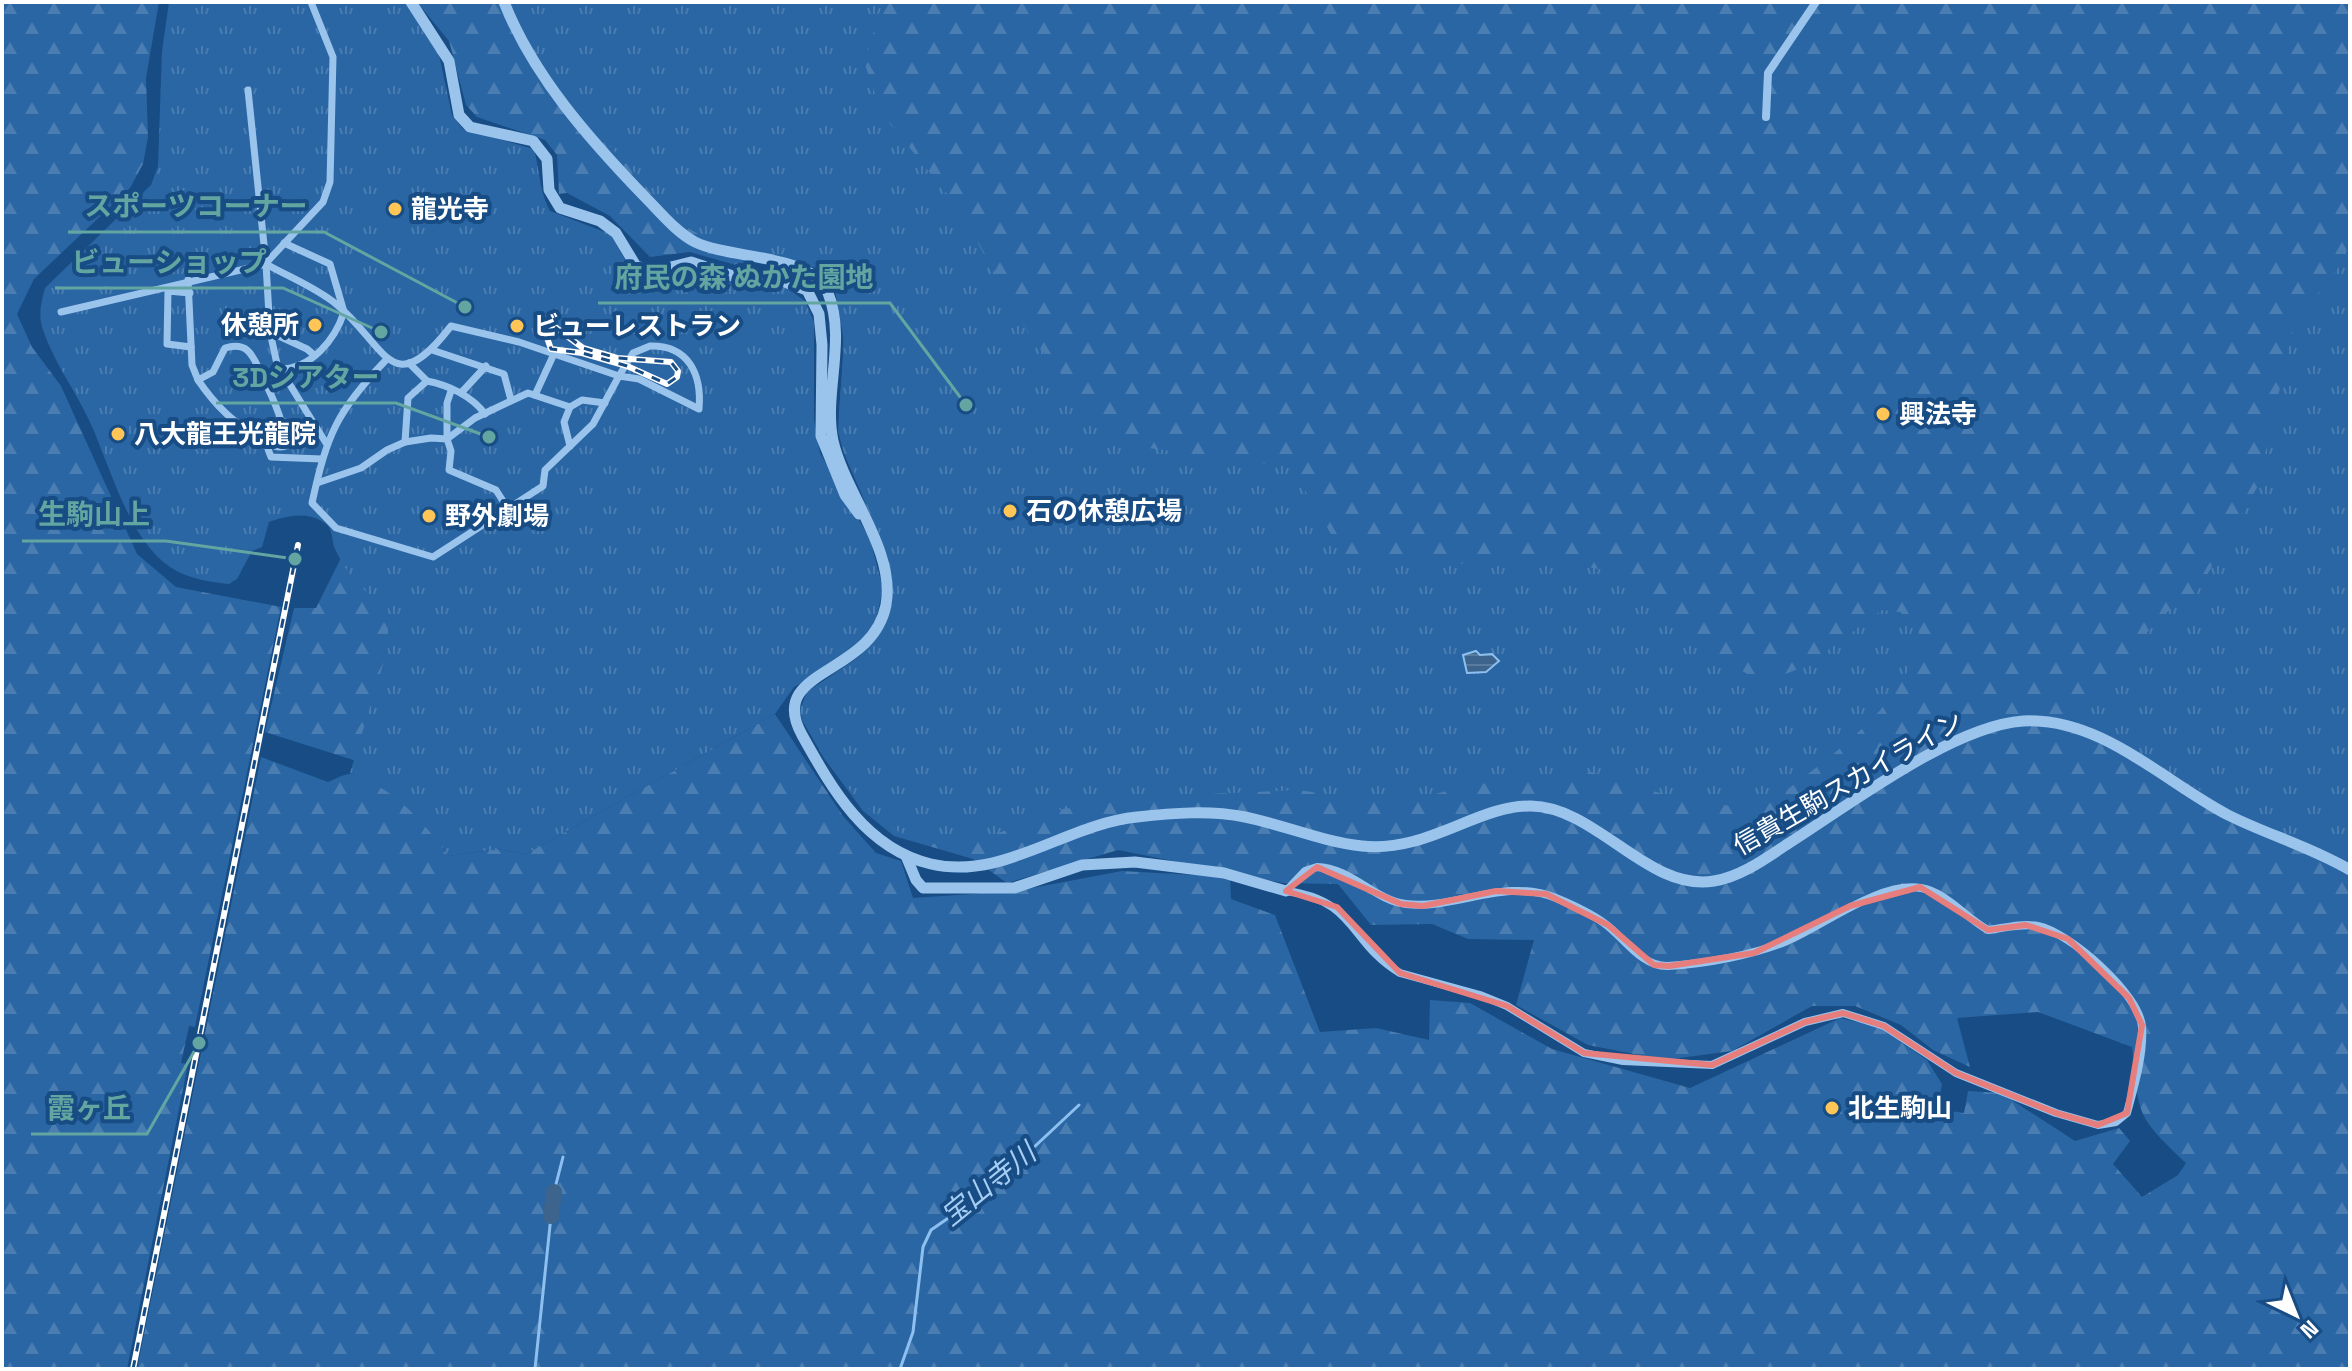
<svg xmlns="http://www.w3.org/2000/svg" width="2352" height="1371" viewBox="0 0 2352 1371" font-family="'Space Grotesk','Noto Sans JP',sans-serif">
  <defs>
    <pattern id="forest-firs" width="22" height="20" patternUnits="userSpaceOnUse" patternTransform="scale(2)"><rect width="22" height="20" fill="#2a66a3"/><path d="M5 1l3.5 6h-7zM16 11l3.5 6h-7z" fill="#4a7db1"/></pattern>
    <pattern id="park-tufts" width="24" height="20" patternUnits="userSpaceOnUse" patternTransform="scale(2)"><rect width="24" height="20" fill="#2a66a3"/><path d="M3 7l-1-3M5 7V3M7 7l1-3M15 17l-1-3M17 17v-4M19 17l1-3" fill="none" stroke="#4a7db1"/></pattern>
    <pattern id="water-rules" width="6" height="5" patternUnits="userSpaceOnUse" patternTransform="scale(2)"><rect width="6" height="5" fill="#3c648d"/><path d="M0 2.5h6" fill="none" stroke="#597b9e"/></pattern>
  </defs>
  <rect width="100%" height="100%" fill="#174c84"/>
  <g fill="url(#forest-firs)">
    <polygon points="2,2 159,2 146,78 148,137 143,164 130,188 34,279 17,314 32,347 61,386 137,554 176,587 281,607 195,1027 189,1026 181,1063 188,1064 127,1369 2,1369"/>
    <path d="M417,2H2350V1369H137L261,757L328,782C335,779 345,773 352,774C393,779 426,826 449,856L497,849L526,854L775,714L843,816L876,853L901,861L913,898L1016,891L1122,871L1230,877L1231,899L1275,915L1320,1032L1376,1028L1429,1040L1430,1000L1470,1003L1552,1049L1690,1088L1840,1018L1879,1027L1927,1060L1942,1084L1938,1109L1964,1113L1968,1091L2001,1093L2075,1141L2119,1128L2130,1141L2113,1164L2142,1197L2178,1175L2186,1163C2135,1115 2139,1115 2132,1047L2038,1012L1957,1018L1970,1067L1933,1050L1901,1025L1855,1006H1812L1732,1051L1665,1060L1588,1045L1516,1005L1534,940L1468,939L1432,924L1371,925L1338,884L1283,883L1118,850L1007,883L973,859L894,836L863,811L824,758L802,720L811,689C920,626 902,591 859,488C852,471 840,449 839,431C836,392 861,291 816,268C799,259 776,256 758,251L739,266L690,252L650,257L610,216L567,193L559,194L557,155L545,140L477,117L466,105L449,41Z"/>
    <polygon points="350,540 431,562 366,764 265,732 294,608 316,608"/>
  </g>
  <g fill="url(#park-tufts)">
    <path d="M169,2H405L438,50L452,115L463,129L534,149C540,172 539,190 550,211L610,234L634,275L705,270L741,285L787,288L805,301L814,322V420L820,453L870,539L883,589L875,624L851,654L794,687L775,714L526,854L497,849L449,856C422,820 394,788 350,773L388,648V608C364,593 347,575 335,549C331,539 334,528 323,522C306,511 286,516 269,522L262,547L252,551L237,579L229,584C209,582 186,578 170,567C127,538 110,463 88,418C74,389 53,360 43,330C38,317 41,302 45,288L151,185L158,166L162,51Z"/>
    <path d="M512,2H883L864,62L882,114L957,206L1032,340L1126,445L1291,467L1344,556L1466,564L1551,561L1611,571L1710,651L1762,683L1806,666L1882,610L1900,612L1919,629C1916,704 1818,764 1765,807L1696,804L1591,772L1470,785L1392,805L1299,790L1163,796L1062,809L972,843L923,844L886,825L854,795L824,758L799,712L807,692L869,650L885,626L893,603L890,561L838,432L844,341L835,290L816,268L711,241L670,218L638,176L584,119L522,32Z"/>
    <polygon points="2350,230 2350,864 2229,809 2124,743 2079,723 2159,617 2196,594 2258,486 2294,325 2345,259"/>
  </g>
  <polygon fill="url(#water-rules)" stroke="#8dc0ef" stroke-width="2" points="1476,651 1480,655 1492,654 1499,661 1486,672 1467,673 1463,655"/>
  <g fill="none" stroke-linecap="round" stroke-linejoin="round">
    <g stroke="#8dc0ef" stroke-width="3">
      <polyline points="554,1192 563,1157"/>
      <polyline points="535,1369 551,1216"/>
      <polyline points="900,1369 913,1332 923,1247 931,1230 986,1192 1079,1105"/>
    </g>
    <polyline stroke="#3c648d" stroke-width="16" points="551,1216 554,1192"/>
    <g stroke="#9bc4ed" stroke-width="7">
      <path d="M248,90L266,264C289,277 315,287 336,304C386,345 391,404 451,326L519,342L619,376L593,424L545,470L543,486L433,557L336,528L312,503C327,434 337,411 386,360"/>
      <polyline points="266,263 323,202 330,182 333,57 311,2"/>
      <polyline points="188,280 192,365 198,380"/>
      <polyline points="190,293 168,291 167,344 191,347"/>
      <polyline points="61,312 266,264 270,332 277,364 326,443"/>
      <polyline points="270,332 307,349 314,355"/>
      <path d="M650,346C689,345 702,375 699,409L639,379L619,376L633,353Z"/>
      <polyline points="432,350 504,374 511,400"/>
      <path d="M280,369C311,369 335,340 344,312L330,264L284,243"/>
      <path d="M427,381C448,385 472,396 485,414"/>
      <polyline points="461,393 486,366"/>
      <polyline points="535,395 553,356"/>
      <polyline points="570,407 564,422 570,446"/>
      <circle cx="280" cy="434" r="13"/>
      <path d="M268,439C239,430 215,405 198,380L213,372L225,348C249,341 253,357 261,373C268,389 276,403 281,421"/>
      <polyline points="447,439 475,418 528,393 570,407 582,400 605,403"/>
      <polyline points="447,439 447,403 451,391"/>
      <polyline points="405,442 408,398 427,381 409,363"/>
      <polyline points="271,443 268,449 271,457 322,459"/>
      <polyline points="317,483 361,468 387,450 405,442 431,438 447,439 451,451 449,470 496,490 508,509"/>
    </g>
    <g stroke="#9bc4ed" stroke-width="8">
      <polyline points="1766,117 1768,73 1816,2"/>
      <path d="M1317,867C1351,868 1374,900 1406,904C1456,910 1504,877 1556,898C1573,905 1589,912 1604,923C1624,937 1641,967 1668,966C1704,964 1754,955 1787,941C1823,926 1880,881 1921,888C1946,892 1966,918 1988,930C2004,928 2021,923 2038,926C2069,932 2140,994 2142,1027C2144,1054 2134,1087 2127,1113L2116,1122L2098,1125L2056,1113L1956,1073L1884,1026L1843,1013L1805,1022L1712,1065L1623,1061L1584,1053L1507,1006L1480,995L1400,973C1349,943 1357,900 1286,891L1305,871Z"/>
    </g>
    <g stroke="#9bc4ed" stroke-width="11">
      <polyline points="411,2 449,61 459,115 470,127 533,141 547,159 549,190 560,208 600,221 616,233 636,266 655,271 691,262 742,279 782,281 807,290 819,314 822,345 821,436 845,495 859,514"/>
      <path d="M504,2C533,76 590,140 645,197C660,212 676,232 695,242C731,260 812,253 828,293C847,340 823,394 833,441C845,493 896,551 886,605C872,677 765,668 802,735C832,789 866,849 931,864C1003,881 1066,824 1137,817C1172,813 1210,810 1245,817C1284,825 1323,842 1362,846C1428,853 1477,805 1531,806C1597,807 1648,892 1714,881C1740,877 1765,859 1786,845C1848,806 1952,726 2023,721C2101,717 2163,781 2228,815C2268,835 2311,847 2350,870"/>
      <polyline points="906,856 916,880 923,888 1014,888 1082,865 1135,862 1224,873 1286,891"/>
    </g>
    <defs>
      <g id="rail">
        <polygon points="555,327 583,348 617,358 671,362 678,371 677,377 667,384 627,366 582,353 551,349 546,335"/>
        <polyline points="133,1369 298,545"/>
      </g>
    </defs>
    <use href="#rail" stroke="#fff" stroke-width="6"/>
    <use href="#rail" stroke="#174c84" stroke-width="3" stroke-dasharray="9" stroke-linecap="butt"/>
  </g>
  <path fill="none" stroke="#e67e7e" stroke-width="6" stroke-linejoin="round" d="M1317,867L1401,904L1423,906L1496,891L1546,894L1608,925L1654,965L1669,966L1754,953L1850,906L1920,887L1988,930L2026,925L2068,939L2129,998L2142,1025L2127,1113L2098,1125L2056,1113L1956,1073L1884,1026L1843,1013L1805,1022L1712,1065L1584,1053L1507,1006L1400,973L1337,907L1286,891Z"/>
  <g fill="#ffc657" stroke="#174c84" stroke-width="3">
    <circle cx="395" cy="209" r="8"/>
    <circle cx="315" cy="325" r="8"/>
    <circle cx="517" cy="326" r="8"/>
    <circle cx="1883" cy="414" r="8"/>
    <circle cx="118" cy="434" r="8"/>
    <circle cx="1010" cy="511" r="8"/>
    <circle cx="429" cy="516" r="8"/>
    <circle cx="1832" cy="1108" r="8"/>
  </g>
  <g text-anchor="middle" stroke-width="8" stroke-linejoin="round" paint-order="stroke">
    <g font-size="26" font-weight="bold" fill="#fff" stroke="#174c84" text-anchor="start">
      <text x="411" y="218">龍光寺</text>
      <text x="299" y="334" text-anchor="end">休憩所</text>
      <text x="533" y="335">ビューレストラン</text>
      <text x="1899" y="423">興法寺</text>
      <text x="134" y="443">八大龍王光龍院</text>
      <text x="1026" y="520">石の休憩広場</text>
      <text x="445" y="525">野外劇場</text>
      <text x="1848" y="1117">北生駒山</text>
    </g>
    <g font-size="26" fill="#fff" stroke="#174c84">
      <text transform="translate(1848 783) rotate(-30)" y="9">信貴生駒スカイライン</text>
    </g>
    <g font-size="28" font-style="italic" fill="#a6cef4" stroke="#174c84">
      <text transform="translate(988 1184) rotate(-39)" y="10">宝山寺川</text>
    </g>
  </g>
  <path fill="none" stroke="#63a6a1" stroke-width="3" d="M465 307L324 232H68M381 332L283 288H55M966 405L890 303H598M489 437L396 403H216M295 559L166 541H22M199 1043L147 1134H31"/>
  <g fill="#63a6a1" stroke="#174c84" stroke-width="3">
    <circle cx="465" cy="307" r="8"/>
    <circle cx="381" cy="332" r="8"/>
    <circle cx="966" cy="405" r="8"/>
    <circle cx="489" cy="437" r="8"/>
    <circle cx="295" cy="559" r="8"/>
    <circle cx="199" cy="1043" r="8"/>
  </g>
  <g font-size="28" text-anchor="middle" font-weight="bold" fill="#63a6a1" stroke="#174c84" stroke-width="8" stroke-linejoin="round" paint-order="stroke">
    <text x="196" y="216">スポーツコーナー</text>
    <text x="169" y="272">ビューショップ</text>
    <text x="744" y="287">府民の森 ぬかた園地</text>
    <text x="306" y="387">3Dシアター</text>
    <text x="94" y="524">生駒山上</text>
    <text x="89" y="1118">霞ヶ丘</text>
  </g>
  <rect width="2352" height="1371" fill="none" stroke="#ffffff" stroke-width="8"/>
  <g transform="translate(2296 1315) rotate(137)" stroke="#174c84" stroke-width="6" paint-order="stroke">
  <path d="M0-6L14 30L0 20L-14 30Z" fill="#ffffff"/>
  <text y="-12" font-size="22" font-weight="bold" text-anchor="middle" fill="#ffffff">N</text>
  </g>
</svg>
